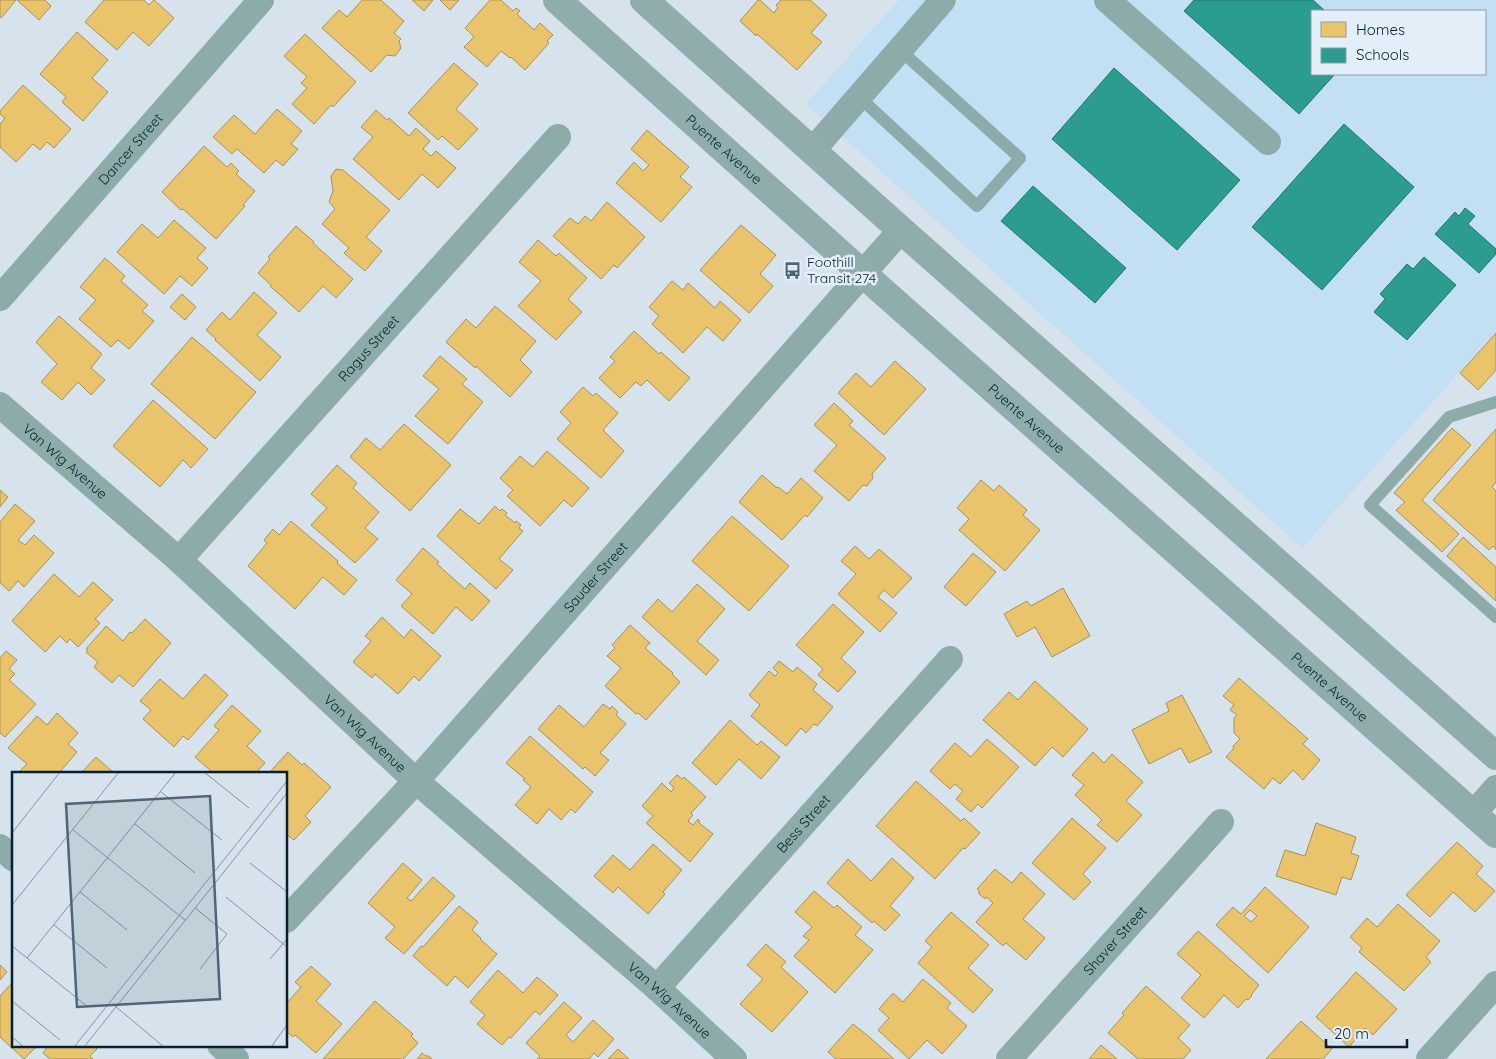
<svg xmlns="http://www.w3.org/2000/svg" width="1496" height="1059" viewBox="0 0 1496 1059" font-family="Quicksand,sans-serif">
  <rect width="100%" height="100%" fill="#d6e3ec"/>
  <path fill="#c3dff4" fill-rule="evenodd" d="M899,0H1496V331L1302,548L806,104ZM1312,11H1485V74H1312Z"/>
  <g fill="#e9c46a" stroke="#a59359" fill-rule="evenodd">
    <polygon points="0,0 16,0 1,18 0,17"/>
    <polygon points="17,0 45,0 51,6 39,20"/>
    <polygon points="104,0 144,0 149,5 154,0 174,18 149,46 133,32 117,50 85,22"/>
    <polygon points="362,0 381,0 404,21 394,33 401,39 399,41 401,48 395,56 387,55 371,72 322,28 339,10 347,17"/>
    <polygon points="412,0 433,0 424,11"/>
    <polygon points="440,0 459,0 450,10"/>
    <polygon points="490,0 501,0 513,11 516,8 520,11 517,14 534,30 540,23 553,35 547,41 549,43 525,70 511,57 510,58 501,51 487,67 464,47 474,37 465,28"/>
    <polygon points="758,0 760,0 774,13 778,7 776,5 781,0 810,0 827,15 811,33 822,42 797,70 757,34 756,36 740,21"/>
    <polygon points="77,32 108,60 92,78 108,92 83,121 62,102 66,97 40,74"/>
    <polygon points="305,34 356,82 333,107 331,105 314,124 292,104 307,88 301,83 307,77 284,56"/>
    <polygon points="454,63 478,84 456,109 478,129 458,150 442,136 438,140 408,113"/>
    <polygon points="23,85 71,129 54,148 47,142 40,150 33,144 16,162 0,147 0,124 5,118 0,114 0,111"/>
    <polygon points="277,109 302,131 291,144 298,149 283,166 276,160 264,173 237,149 232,154 213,137 234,115 255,134"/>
    <polygon points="376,110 387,120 389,118 409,136 416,128 430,141 423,149 431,156 436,151 456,168 438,188 422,174 399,200 353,159 373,137 361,127"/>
    <polygon points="647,130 689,167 680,177 692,187 661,222 616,183 634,162 643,171 649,165 631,149"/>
    <polygon points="204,146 227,167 231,163 239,171 236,174 255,191 243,205 245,206 216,239 183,209 181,210 162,192"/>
    <polygon points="336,169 343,170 390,210 366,237 382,251 365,271 344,253 349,248 322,224 335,209 329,202 333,191 331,176"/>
    <polygon points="607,202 645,237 617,268 614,265 601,279 553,236 570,218 578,224 585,216 591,221"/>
    <polygon points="174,220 206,248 197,258 208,268 192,286 180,276 164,294 117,252 142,224 158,238"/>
    <polygon points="741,225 776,255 760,274 773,286 749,313 700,270"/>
    <polygon points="296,226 314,242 313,243 353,279 336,298 323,286 299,312 270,286 271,285 258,273 270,259 268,257"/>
    <polygon points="538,240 556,256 559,253 587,278 568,299 582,312 556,340 518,306 541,281 519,262"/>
    <polygon points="105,258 125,276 121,281 148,305 142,311 154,321 129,349 118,340 111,347 79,319 96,300 80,287"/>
    <polygon points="672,281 683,290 688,283 715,308 720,301 741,320 723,341 707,327 683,353 652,324 659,316 649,307"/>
    <polygon points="254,292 277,313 257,335 281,357 260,381 215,340 216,339 206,330 222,312 230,320"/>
    <polygon points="182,294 196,307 185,320 170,307"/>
    <polygon points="495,306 536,341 520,360 532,372 510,397 476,366 475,368 446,342 466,319 476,328"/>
    <polygon points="59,316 102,354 91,368 105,380 91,395 78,382 62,400 41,382 57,364 36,342"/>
    <polygon points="634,331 659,354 661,352 690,378 669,401 647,380 641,386 636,382 620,398 599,378 615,361 610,357"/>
    <polygon points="1496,333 1496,370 1478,390 1460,373"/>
    <polygon points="192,337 256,392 215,439 151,384"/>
    <polygon points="440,356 467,379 462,384 483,402 448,444 415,416 439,389 423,376"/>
    <polygon points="895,361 926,389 884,435 838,393 856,373 871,387"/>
    <polygon points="583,387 593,396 596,393 618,413 603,430 624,451 601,478 557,439 571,423 560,412"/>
    <polygon points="153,400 208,449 191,468 183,460 160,487 113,446"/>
    <polygon points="834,403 853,421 849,425 886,458 872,474 873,478 867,486 863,485 849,501 814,471 837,445 814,425"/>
    <polygon points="404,424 451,465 410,511 350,457 366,438 380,450"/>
    <polygon points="1452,428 1471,445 1422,500 1459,534 1442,552 1396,510 1405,502 1394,493"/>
    <polygon points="1496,429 1496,482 1492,487 1496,491 1496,550 1493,546 1489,550 1433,500"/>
    <polygon points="547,451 589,488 572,507 564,500 540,526 507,496 513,490 500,478 520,456 533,467"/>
    <polygon points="337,465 357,483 353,488 379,512 365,528 378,539 355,563 311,525 327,508 311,494"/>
    <polygon points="762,475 777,488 778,487 787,494 801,478 823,498 807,517 805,515 782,540 739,502"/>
    <polygon points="981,480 994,491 999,485 1027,510 1023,515 1040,530 1005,571 959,530 969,519 957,508"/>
    <polygon points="0,490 8,497 0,507"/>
    <polygon points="15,504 35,521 18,540 25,545 34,535 54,553 24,587 18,581 9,591 0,583 0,522"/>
    <polygon points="495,506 500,511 502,509 507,513 505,515 515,523 516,521 521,525 519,528 523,531 499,559 513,570 496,589 437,536 460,509 479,524"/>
    <polygon points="732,516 789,566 749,611 692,561"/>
    <polygon points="291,521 338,561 337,563 357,580 344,595 323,577 295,609 248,566 267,543 264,540 273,529 279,535"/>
    <polygon points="1463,537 1496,567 1496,601 1447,556"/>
    <polygon points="855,546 869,559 879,549 912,578 893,598 884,590 878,597 897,613 880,632 838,594 856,574 841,561"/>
    <polygon points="423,548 439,562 437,564 465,589 470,583 490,601 472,621 456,607 433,634 401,606 412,594 396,580"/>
    <polygon points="973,553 996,572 966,606 944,587"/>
    <polygon points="54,574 79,597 93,582 113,600 95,619 100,623 78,647 70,639 67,643 60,636 45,652 12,621"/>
    <polygon points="697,584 725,609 697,641 719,660 706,675 642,617 658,599 672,612"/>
    <polygon points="1063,588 1090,636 1052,657 1035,627 1017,637 1004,614 1027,601 1031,606"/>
    <polygon points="833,604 864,632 841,658 856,672 838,692 818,675 823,669 796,645"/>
    <polygon points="382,617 404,638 411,629 441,656 419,681 414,676 398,694 375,674 372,678 353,662 371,641 365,636"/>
    <polygon points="145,619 171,643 133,687 119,675 112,683 94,667 98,662 86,652 88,650 86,649 106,626 123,641 130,632 132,633"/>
    <polygon points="630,625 650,643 645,648 673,673 672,674 680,682 646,720 638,713 636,714 605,686 621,668 607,656 615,648 612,645"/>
    <polygon points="6,651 17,660 9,669 15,674 9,680 36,704 5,737 0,733 0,658"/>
    <polygon points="779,661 793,672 797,667 817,684 813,690 833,707 817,726 814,724 806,733 801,728 786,746 751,716 760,705 749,695 769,671 775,676 778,673 773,668"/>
    <polygon points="205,674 228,695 188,740 183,736 174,747 143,719 151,710 140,701 160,679 183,699"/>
    <polygon points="1239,678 1308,739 1303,744 1320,760 1303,780 1293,770 1280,784 1273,778 1264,789 1226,757 1234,748 1233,746 1240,739 1234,733 1234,718 1237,715 1230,710 1234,705 1223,696"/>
    <polygon points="1035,681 1088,729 1063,757 1052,747 1035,766 983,720 1009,692 1018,700"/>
    <polygon points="1182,695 1212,752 1189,763 1181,748 1149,764 1132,730 1169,711 1166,703"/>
    <polygon points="603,704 610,709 612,706 618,712 616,715 626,724 600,753 609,760 595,776 585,767 583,769 538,729 559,705 584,727"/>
    <polygon points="232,705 261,731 247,746 265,763 256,773 210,773 211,771 195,757 219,730 214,726"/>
    <polygon points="57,713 78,733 68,744 77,752 59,773 18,773 27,764 8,748 37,716 47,725"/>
    <polygon points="730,720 757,745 761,741 780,757 761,779 739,759 716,785 692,763"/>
    <polygon points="530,736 593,792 575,813 571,809 561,820 549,809 537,824 515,805 531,787 523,780 525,779 506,763"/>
    <polygon points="987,739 1019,767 982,808 978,804 971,812 956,799 963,791 955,784 950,789 930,771 955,743 971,757"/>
    <polygon points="288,752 302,765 304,763 331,787 305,816 311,822 294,840 286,834 286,773 269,773"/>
    <polygon points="1093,752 1104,763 1112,754 1143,782 1126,801 1142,815 1117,842 1097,825 1102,820 1075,795 1084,785 1072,775"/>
    <polygon points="96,757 114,773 81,773"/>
    <polygon points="677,775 682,779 684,777 706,797 691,813 693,815 688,821 693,825 698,819 700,821 698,822 713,834 690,862 646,823 653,816 642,806 662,783 671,792 674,788 669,783"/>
    <polygon points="916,781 961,821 964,818 980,833 965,849 963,848 935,879 876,826"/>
    <polygon points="1072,818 1106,848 1083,874 1091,882 1074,900 1032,863"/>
    <polygon points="1316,823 1356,837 1351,853 1359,856 1351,880 1342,877 1336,895 1276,876 1285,850 1305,856"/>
    <polygon points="1457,842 1483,866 1476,874 1495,891 1475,912 1453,892 1430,917 1406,895"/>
    <polygon points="653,844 682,870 663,892 665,894 648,914 618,887 613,893 594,876 613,855 630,870"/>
    <polygon points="892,858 914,878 890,906 900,915 885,931 874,921 872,923 827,883 848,859 871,881"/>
    <polygon points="403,863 422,880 407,898 411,901 433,877 455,896 404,954 385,938 395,927 368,903"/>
    <polygon points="995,869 1012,883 1021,872 1045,894 1023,919 1045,938 1026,960 1006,943 1003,946 976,922 993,903 986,897 985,899 978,893 980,892 977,889"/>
    <path d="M1265,887L1309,927L1268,973L1216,925L1233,907L1241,914ZM1250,910L1257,916L1251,922L1244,916Z"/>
    <polygon points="814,891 834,908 837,905 862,927 855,935 873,950 835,993 794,956 809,940 803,936 812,927 795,912"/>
    <polygon points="1398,904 1440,941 1426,957 1431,962 1404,991 1359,952 1362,948 1350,937 1367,918 1377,927"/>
    <polygon points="459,906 478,922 472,930 481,938 480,939 497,954 468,988 455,976 447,986 413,956 421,946 423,947"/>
    <polygon points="951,912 989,945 968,968 993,990 973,1013 918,963 932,947 925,941"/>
    <polygon points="1198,931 1259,985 1251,995 1252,996 1248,1000 1246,999 1238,1008 1224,995 1204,1018 1181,998 1201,975 1177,954"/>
    <polygon points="766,944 786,962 781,967 808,992 772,1032 740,1004 763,979 747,965"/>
    <polygon points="0,965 7,972 0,980"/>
    <polygon points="311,966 331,984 316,1001 342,1024 316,1053 295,1035 293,1037 286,1031 286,1004 301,987 295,982"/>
    <polygon points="498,970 523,993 537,977 558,995 540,1015 535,1011 511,1038 509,1037 502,1045 477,1024 485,1015 470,1002"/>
    <polygon points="1356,972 1397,1009 1373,1035 1365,1028 1349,1047 1316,1017"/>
    <polygon points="923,979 951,1003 947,1008 967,1026 942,1054 927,1040 909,1059 878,1030 889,1018 879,1009 893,993 903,1002"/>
    <polygon points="14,981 14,1045 38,1045 24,1059 0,1037 0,996"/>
    <polygon points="1146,986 1190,1025 1178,1038 1191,1050 1183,1059 1138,1059 1108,1033 1124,1015 1122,1013"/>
    <polygon points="375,1001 413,1034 411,1036 418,1043 403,1059 323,1059"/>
    <polygon points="564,1002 582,1018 566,1035 573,1042 593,1020 614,1039 598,1057 594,1053 589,1059 537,1059 540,1056 526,1043"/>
    <polygon points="1301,1021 1332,1049 1323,1059 1266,1059"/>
    <polygon points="853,1024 867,1035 894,1059 836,1059 828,1052"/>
    <polygon points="49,1045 97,1045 95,1047 97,1049 90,1056 93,1059 50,1059 43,1053"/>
    <polygon points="1101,1045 1117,1059 1089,1059"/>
    <polygon points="618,1049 629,1059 608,1059"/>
    <polygon points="422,1053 426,1056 429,1056 432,1059 417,1059"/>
  </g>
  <g fill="#2a9d8f" stroke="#207873">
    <polygon points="1194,0 1313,0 1325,11 1312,11 1312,74 1335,74 1299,114 1184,11"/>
    <polygon points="1114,68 1240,180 1177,250 1052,139"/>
    <polygon points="1344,124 1414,187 1322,290 1252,227"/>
    <polygon points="1033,186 1126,268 1095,303 1001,221"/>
    <polygon points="1465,208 1475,216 1468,224 1496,249 1496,254 1479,273 1435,234 1455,212 1459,216"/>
    <polygon points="1424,257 1456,285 1407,340 1374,312 1385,299 1380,294 1407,264 1413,269"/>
  </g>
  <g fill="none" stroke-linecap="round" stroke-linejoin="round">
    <g stroke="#8caba9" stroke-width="12">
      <polyline points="859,97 977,206 1020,158 900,50"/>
      <polyline points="1496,402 1449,417 1370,505 1496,617"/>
    </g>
    <g stroke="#8caba9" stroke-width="26">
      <polyline points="1107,0 1268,142"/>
      <polyline points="812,151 943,0"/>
      <path id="s1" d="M0,298L261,0"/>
      <path id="s2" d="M0,405L179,560L416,781L657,988L734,1059"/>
      <path id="s3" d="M179,560L558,137"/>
      <polyline points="1473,814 1496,788"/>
      <polyline points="0,847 14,859"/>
      <path id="s4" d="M286,920L416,781L901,230"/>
      <path id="s5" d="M657,988L950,659"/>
      <polyline points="220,1045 236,1059"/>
      <path id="s6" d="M1009,1059L1221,822"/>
      <polyline points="1429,1059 1496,984"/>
    </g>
    <g stroke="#91acac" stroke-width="28">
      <path id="s7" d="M557,0L862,273L1496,834"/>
      <polyline points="644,0 901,230 1496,756"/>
    </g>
  </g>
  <defs>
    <symbol id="bus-bare" viewBox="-9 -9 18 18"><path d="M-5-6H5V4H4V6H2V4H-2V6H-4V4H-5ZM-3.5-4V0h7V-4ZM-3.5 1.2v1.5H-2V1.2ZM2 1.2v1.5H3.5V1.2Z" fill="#4f6573" stroke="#e3eff8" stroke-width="2.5" paint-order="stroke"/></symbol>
  </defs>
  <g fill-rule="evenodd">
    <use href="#bus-bare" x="780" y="258" width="25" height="25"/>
  </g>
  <g text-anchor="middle" stroke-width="5" stroke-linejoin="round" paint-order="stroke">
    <g font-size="14" fill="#072132" stroke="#e3eff8">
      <text dy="5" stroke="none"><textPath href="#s1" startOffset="198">Dancer Street</textPath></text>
      <text dy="5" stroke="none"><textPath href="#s7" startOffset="224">Puente Avenue</textPath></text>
      <text dy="5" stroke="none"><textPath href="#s3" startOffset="284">Ragus Street</textPath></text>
      <text dy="5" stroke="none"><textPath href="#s7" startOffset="629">Puente Avenue</textPath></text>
      <text dy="5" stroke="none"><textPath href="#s2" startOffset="86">Van Wig Avenue</textPath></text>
      <text dy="5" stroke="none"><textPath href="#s4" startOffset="462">Sauder Street</textPath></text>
      <text dy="5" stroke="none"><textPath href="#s7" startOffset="1034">Puente Avenue</textPath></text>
      <text dy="5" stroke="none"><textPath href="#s2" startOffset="491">Van Wig Avenue</textPath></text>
      <text dy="5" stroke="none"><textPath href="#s5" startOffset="220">Bess Street</textPath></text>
      <text dy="5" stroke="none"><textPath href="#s6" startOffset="159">Shaver Street</textPath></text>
      <text dy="5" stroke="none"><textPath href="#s2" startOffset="896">Van Wig Avenue</textPath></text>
    </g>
    <g font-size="14" fill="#072132" stroke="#e3eff8" text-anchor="start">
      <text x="807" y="267">Foothill<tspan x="807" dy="16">Transit 274</tspan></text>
    </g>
  </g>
  <g transform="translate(12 772)">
    <rect width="275" height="275" fill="#d6e3ec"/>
    <path fill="none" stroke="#8395a2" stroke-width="1" d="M192,0L237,36M149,20L210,68M123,52L183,101M61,58L173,148M0,61L48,0M238,91L275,120M68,120L115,158M214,125L275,175M0,133L107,0M183,136L215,162L188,197M42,153L95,196M0,174L76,235M15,186L164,0M258,187L275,167M0,229L48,268M103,234L152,275M0,265L12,275M62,275L275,9M72,275L275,21M259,275L275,253"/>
    <path fill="#4f6573" fill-opacity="0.15" stroke="#4f6573" stroke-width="2.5" d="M198,24L208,227L65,235L54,32Z"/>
    <rect width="275" height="275" fill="none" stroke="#072132" stroke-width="2.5"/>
  </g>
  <rect x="1311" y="10" width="175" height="65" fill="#e3eff8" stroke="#8b9da9"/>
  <rect x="1321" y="22" width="25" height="15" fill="#e9c46a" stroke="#8b9da9"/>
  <text x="1356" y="35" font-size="15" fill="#072132">Homes</text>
  <rect x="1321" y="48" width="25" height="15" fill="#2a9d8f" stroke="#8b9da9"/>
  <text x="1356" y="60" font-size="15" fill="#072132">Schools</text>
  <path d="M1326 1039v8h81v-8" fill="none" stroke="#072132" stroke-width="2.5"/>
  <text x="1334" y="1039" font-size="15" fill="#072132" stroke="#e3eff8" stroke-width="4" paint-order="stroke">20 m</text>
</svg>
